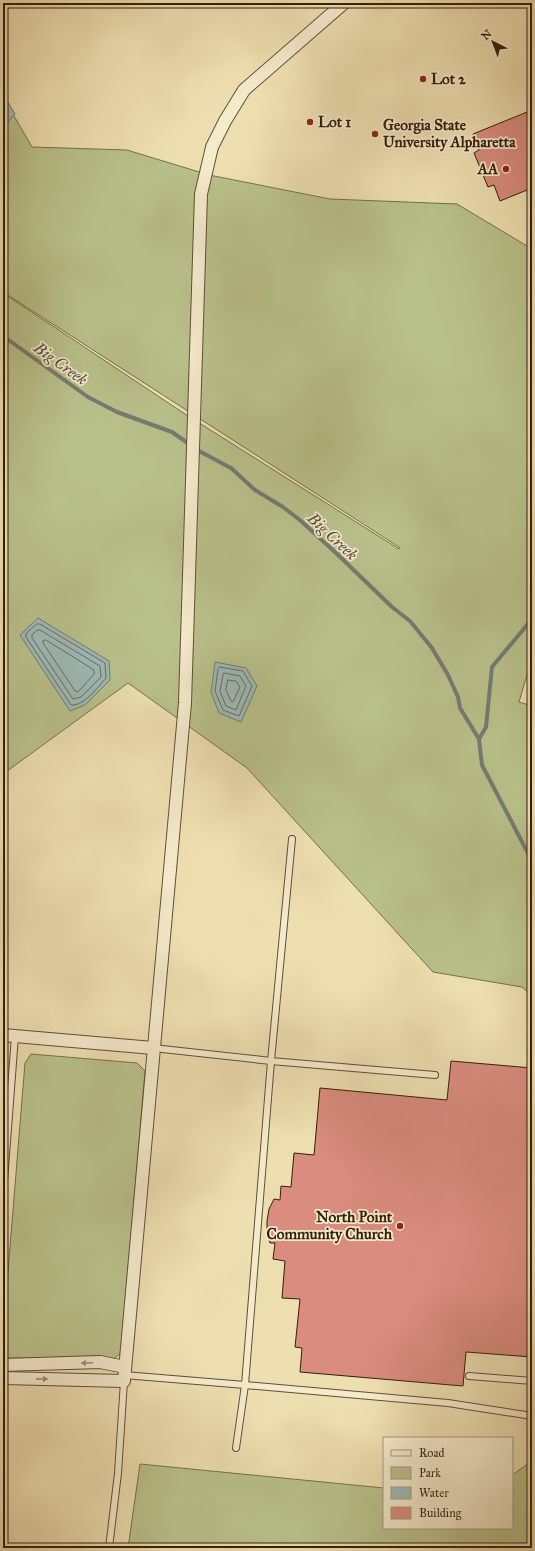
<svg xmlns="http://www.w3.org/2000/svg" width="535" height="1551" viewBox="0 0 535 1551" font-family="'IM FELL Great Primer',serif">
  <rect width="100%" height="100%" fill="#eedfb1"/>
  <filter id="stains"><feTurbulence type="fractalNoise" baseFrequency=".005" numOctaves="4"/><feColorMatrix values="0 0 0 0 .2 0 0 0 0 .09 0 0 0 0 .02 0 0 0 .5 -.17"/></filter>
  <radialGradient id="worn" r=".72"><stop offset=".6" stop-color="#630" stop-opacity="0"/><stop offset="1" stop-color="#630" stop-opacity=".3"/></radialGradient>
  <g fill="#b9c18b" stroke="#76704b">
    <polygon points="3,97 32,147 127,150 209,175 330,199 457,204 532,249 532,658 519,702 532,706 532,996 522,987 433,972 247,768 128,683 3,774 3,293 185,414 399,549 399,547 3,292"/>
    <polygon points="31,1054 137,1063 145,1071 121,1353 112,1360 8,1358 3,1354 3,1333 25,1063"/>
    <polygon points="532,1461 532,1548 128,1548 140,1464 384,1488 384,1528 512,1528 512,1475"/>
  </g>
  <g fill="#9dbab6" stroke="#737c72">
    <polygon points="3,94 15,114 3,127"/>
    <polygon points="38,618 109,661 110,680 85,705 70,711 20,635"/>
    <polygon points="215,662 246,668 257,686 241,722 219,713 211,692"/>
  </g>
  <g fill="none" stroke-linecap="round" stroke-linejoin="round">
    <g stroke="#686c60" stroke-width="1">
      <path d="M37,624H40L105,663L106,678C97,688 84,706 71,705L26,637V634Z"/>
      <polygon points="38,630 40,630 100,666 101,677 81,697 73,699 32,638 32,635"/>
      <polygon points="46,640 94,670 94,674 78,692 75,691 43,643 43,641"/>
      <polygon points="220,667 243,671 252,686 239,716 223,710 215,691 218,669"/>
      <polygon points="224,673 240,676 246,686 236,710 226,706 220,691 223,675"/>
      <polygon points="228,680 236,681 240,687 233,702 231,701 226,690"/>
    </g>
    <g stroke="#737c72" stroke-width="4">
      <polyline points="3,336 88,397 117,412 172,432 199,451 231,468 255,490 283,507 301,521 336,553 392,607 410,621 432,648 448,675 458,697 460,708 479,739 482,765 532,861"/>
      <polyline points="479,739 486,727 492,667 532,619"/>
    </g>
  </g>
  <g fill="#da8c7f" stroke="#331e0b">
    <polygon points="532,110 532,188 500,201 494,185 488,187 474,153 479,150 473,134"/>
    <polygon points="451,1061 532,1068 532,1357 466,1352 463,1386 300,1372 302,1348 295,1347 300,1299 282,1298 285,1261 273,1259 275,1243 270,1243 267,1232 267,1221 269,1209 274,1199 280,1200 281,1186 291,1187 294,1153 314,1155 320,1088 447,1100"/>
  </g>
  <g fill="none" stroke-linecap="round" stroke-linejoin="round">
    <defs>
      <g id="service">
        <polyline points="292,839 271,1061 435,1075"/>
        <polyline points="3,1194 15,1036"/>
        <polyline points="124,1375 245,1385 271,1061 153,1048"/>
        <polyline points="469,1376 532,1381"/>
        <polyline points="236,1448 245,1385 448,1403 532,1416"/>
        <polyline points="109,1548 118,1473 124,1381"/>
      </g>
      <g id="minor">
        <polyline points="3,1035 153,1048"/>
        <polyline points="3,1365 100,1362 125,1367"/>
        <polyline points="3,1378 124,1381 185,703 201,194 212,147 225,121 244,90 344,3"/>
      </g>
    </defs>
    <use href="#service" stroke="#624e34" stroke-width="8"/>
    <use href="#minor" stroke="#624e34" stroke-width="14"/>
    <use href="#service" stroke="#f4eacc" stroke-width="6"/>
    <use href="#minor" stroke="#f4eacc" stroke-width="12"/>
  </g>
  <defs><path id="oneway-solid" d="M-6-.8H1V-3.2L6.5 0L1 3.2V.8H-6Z"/></defs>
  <g fill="#9d8e75">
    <use href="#oneway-solid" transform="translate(87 1363) rotate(178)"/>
    <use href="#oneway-solid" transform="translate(42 1379) rotate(1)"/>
  </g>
  <g fill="#8f2418" stroke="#f4eacc" stroke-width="1.5">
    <circle cx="423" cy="79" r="4"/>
    <circle cx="310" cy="122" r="4"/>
    <circle cx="375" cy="134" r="4"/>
    <circle cx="506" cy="169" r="4"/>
    <circle cx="400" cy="1226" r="4"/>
  </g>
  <g text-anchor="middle" stroke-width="3.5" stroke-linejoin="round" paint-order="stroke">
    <g font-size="15" font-weight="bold" fill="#331e0b" stroke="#f4eacc" text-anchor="start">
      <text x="431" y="84">Lot 2</text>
      <text x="318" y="127">Lot 1</text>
      <text x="383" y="130">Georgia State<tspan x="383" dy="17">University Alpharetta</tspan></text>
      <text x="498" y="174" text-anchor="end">AA</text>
      <text x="392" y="1222" text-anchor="end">North Point<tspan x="392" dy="17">Community Church</tspan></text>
    </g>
    <g font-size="16" font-style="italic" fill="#534d3e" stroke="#f4eacc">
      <text transform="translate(61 363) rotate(36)" y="6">Big Creek</text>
      <text transform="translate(333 536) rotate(43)" y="6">Big Creek</text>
    </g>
  </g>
  <rect width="535" height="1551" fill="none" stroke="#eedfb1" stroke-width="16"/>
  <rect x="4" y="4" width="527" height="1543" fill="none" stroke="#331e0b" stroke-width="2"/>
  <rect x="8" y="8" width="519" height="1535" fill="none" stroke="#331e0b"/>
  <rect x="383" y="1437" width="130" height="92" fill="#f4eacc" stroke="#a7987f"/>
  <rect x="391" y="1450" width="20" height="6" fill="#f4eacc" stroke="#a7987f"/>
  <text x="419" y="1457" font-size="12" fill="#331e0b">Road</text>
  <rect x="391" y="1467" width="20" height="12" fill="#b9c18b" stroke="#a7987f"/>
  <text x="419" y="1477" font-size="12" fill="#331e0b">Park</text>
  <rect x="391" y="1487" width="20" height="12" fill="#9dbab6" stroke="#a7987f"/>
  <text x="419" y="1497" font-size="12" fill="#331e0b">Water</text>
  <rect x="391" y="1507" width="20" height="12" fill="#da8c7f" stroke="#a7987f"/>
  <text x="419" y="1517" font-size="12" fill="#331e0b">Building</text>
  <g transform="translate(493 42) rotate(318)" stroke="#f4eacc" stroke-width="3" paint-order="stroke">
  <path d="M0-3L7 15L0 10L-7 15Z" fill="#331e0b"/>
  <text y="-6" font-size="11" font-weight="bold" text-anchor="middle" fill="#331e0b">N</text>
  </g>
  <rect width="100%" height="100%" filter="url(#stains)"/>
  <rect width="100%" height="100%" fill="url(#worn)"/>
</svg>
